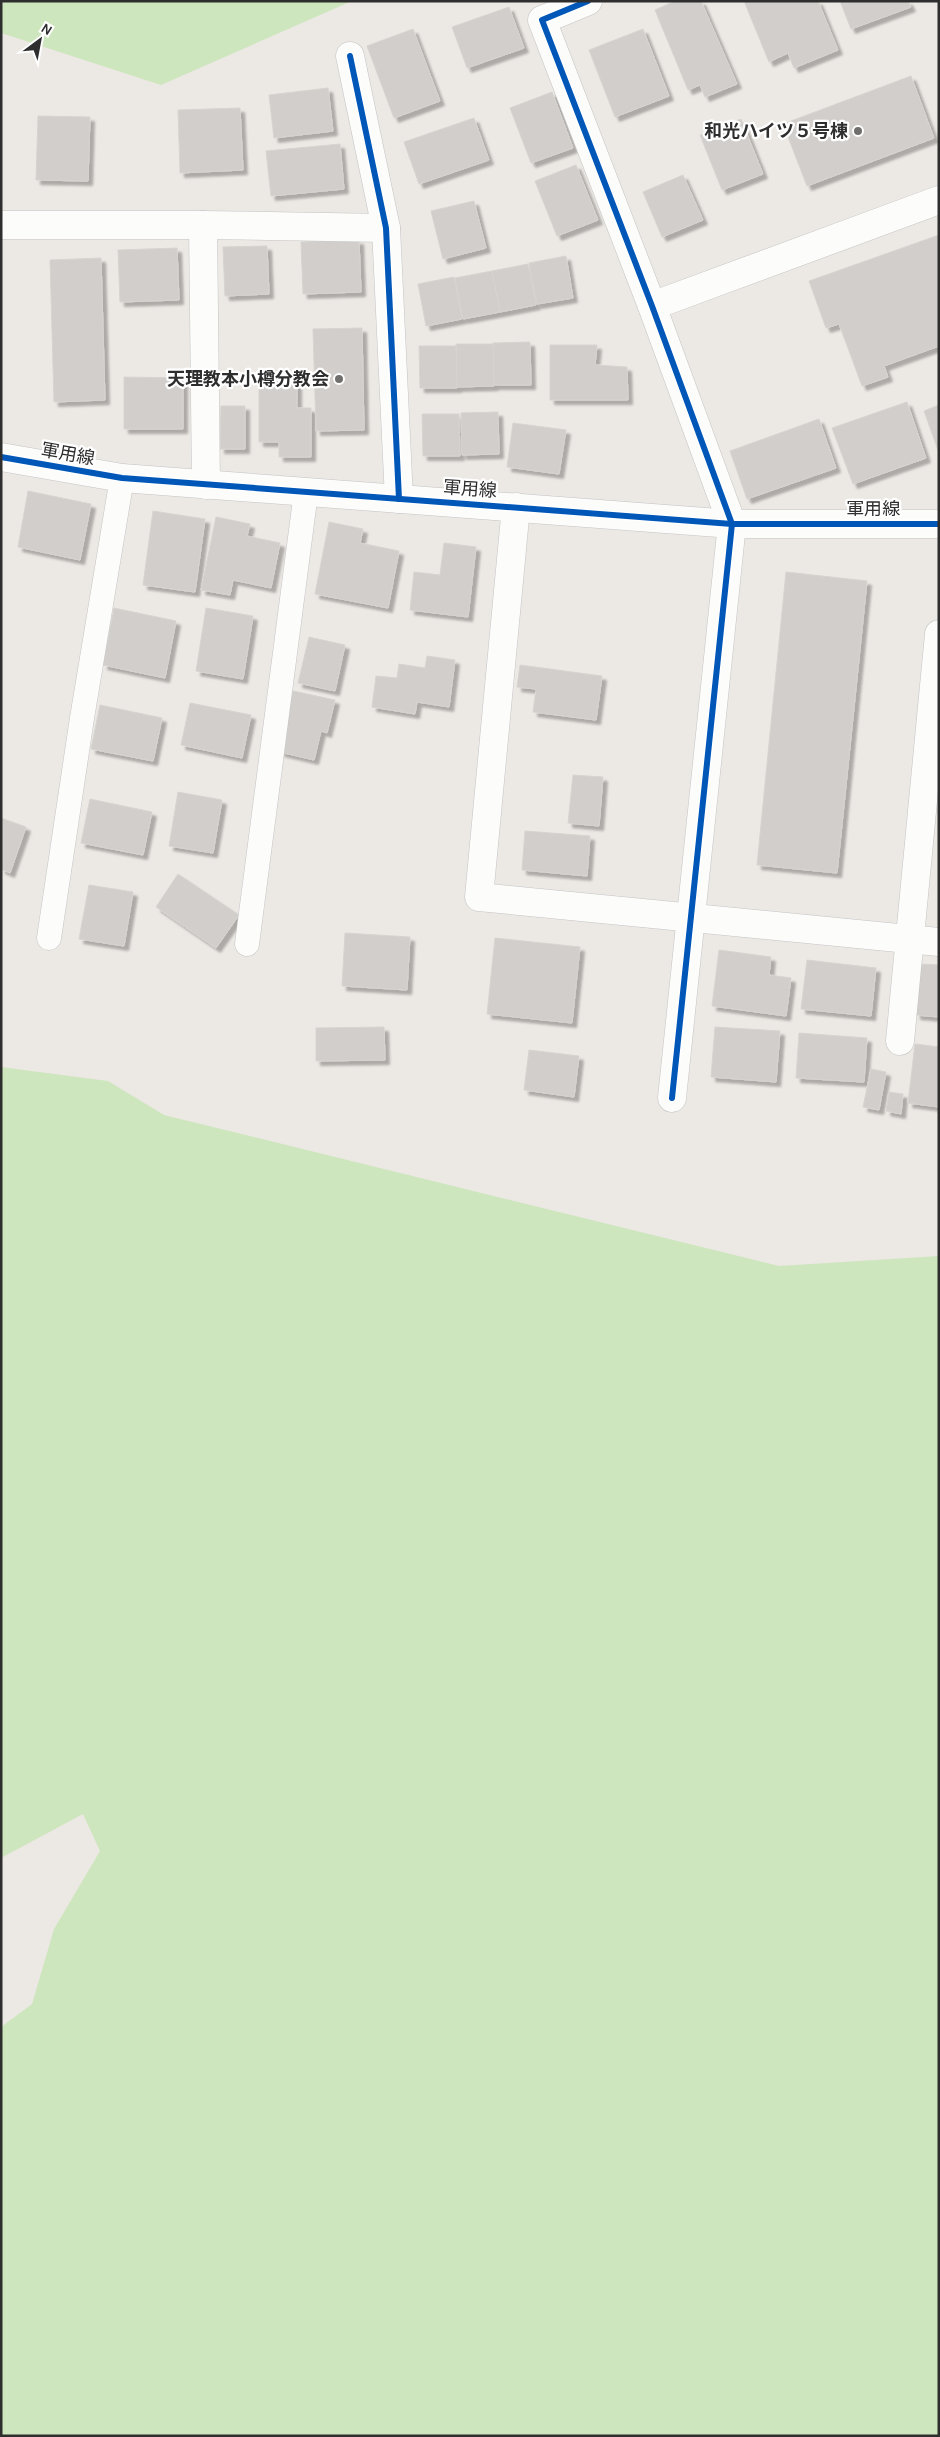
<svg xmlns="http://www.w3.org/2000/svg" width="940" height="2437" viewBox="0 0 940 2437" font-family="Karla,'Noto Sans JP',sans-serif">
  <defs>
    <filter id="shadow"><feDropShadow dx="4.5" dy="4.5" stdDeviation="1" flood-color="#0004"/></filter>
  </defs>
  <rect width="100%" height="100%" fill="#ece8e4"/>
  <g fill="#cee6be">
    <polygon points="1,1 352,1 161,85 1,33"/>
    <polygon points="1,1067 108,1081 164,1115 779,1266 939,1256 939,2436 1,2436 1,2027 32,2004 54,1929 100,1851 83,1814 1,1858"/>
  </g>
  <g fill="#d1cecb" stroke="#d7d4d0" filter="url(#shadow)">
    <polygon points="675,1 701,1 737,84 705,97 700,85 688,90 655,10"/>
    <polygon points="744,1 818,1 838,50 794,68 788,53 769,62"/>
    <polygon points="840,1 908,1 911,7 851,29"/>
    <polygon points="509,7 524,48 467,68 452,27"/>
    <polygon points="413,29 440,101 394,118 367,46"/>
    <polygon points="643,29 669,96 615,117 589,50"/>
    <polygon points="911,76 934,138 807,186 783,124"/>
    <polygon points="328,88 333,131 274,138 269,95"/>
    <polygon points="552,92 573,148 531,163 510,108"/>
    <polygon points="240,108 243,170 180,173 178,110"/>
    <polygon points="38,116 90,117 88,181 36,180"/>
    <polygon points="474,118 489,160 419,184 404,142"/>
    <polygon points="741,119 763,174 722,190 700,135"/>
    <polygon points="340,144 344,189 271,196 266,151"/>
    <polygon points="576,165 598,220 557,236 535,181"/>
    <polygon points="683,175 703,220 662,237 643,192"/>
    <polygon points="474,201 486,248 443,259 431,211"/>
    <polygon points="939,235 939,346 884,366 888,377 862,386 839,324 826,328 809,281"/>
    <polygon points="359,240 361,292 303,294 301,242"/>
    <polygon points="267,246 269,294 225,296 223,247"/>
    <polygon points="177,248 179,300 120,302 118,250"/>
    <polygon points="566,256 573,298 537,304 529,263"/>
    <polygon points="101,258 105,400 54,402 50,260"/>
    <polygon points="528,264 536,305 500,312 492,271"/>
    <polygon points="492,271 500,312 463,319 455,278"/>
    <polygon points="454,277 462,319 426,326 418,284"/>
    <polygon points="362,328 364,430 316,431 313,329"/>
    <polygon points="530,342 531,385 494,385 493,343"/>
    <polygon points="456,344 493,344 494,386 457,387"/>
    <polygon points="550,345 597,345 595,365 627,367 628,400 550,400"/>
    <polygon points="419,346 456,346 457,388 420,388"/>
    <polygon points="124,377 183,378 183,429 124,429"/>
    <polygon points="259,380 297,380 297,408 311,408 311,457 279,457 279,442 259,442"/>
    <polygon points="907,402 926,458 853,484 832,428"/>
    <polygon points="939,405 939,453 924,411"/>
    <polygon points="221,406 245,406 245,449 220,449"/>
    <polygon points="498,412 499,454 462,455 461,413"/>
    <polygon points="422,414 459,414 460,456 423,456"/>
    <polygon points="819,419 836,468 747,499 730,451"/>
    <polygon points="513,423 566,430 559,474 507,467"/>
    <polygon points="28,491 91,504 80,560 18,547"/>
    <polygon points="153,511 205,519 195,592 143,585"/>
    <polygon points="216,517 250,524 247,536 280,543 271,588 233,580 230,595 201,590"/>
    <polygon points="329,522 363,529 360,543 399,551 388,608 315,594"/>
    <polygon points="444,543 476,547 468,617 410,610 414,572 440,575"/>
    <polygon points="786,572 867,581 837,873 757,865"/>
    <polygon points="114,608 176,621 165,678 103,665"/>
    <polygon points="206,608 253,616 243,679 196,671"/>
    <polygon points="309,637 345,645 335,691 298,683"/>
    <polygon points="427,656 455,660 449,707 417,702 415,714 372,707 376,676 397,678 399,664 425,668"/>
    <polygon points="520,665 602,676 596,720 533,712 536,689 517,687"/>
    <polygon points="293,691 335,700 327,733 321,731 314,760 280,752"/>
    <polygon points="190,703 251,715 242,758 181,745"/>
    <polygon points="100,705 162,718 153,761 91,749"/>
    <polygon points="573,775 603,777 599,826 568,823"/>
    <polygon points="178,792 222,800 213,853 169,846"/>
    <polygon points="90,799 152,812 143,855 81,843"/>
    <polygon points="1,818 26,827 10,873 1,869"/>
    <polygon points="525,831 590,836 587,876 522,870"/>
    <polygon points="178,874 239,915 216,948 156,907"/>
    <polygon points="89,885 133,892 124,946 79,939"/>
    <polygon points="345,933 410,937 407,990 342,986"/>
    <polygon points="495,938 580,947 572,1023 487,1014"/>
    <polygon points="719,950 771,957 769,975 791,978 786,1016 712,1006"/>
    <polygon points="807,960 876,968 871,1016 801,1009"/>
    <polygon points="920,964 939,965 939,1017 916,1015"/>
    <polygon points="384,1027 385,1060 316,1061 316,1028"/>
    <polygon points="715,1027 780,1031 776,1082 711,1077"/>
    <polygon points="799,1033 867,1038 864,1082 796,1078"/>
    <polygon points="915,1044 939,1047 939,1107 908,1103"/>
    <polygon points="529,1050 579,1056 574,1097 524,1090"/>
    <polygon points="871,1069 886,1072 879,1110 863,1107"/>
    <polygon points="889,1092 903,1094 901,1114 886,1111"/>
  </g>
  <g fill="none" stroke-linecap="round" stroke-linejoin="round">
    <defs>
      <g id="service">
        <polyline points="49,938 82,718 122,478"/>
        <polyline points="247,944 306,492"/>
      </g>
      <g id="minor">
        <polyline points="588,1 542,20 652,306 732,524 672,1098"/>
        <polyline points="350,56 386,228 399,499"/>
        <polyline points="1,225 203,225 386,228"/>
        <polyline points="203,225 206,485"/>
        <polyline points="652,306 939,200"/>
        <polyline points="516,507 479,897 939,942"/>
        <polyline points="900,1041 939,634"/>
      </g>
      <polyline id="tertiary" points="1,457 122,478 732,524 939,524"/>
    </defs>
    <use href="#service" stroke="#c5c4c5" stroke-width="25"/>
    <use href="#minor" stroke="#c5c4c5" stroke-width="29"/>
    <use href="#tertiary" stroke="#c5c4c5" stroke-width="29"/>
    <use href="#service" stroke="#fcfcfb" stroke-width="24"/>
    <use href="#minor" stroke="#fcfcfb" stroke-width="28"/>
    <use href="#tertiary" stroke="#fcfcfb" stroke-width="28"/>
    <defs>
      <g id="cycleway">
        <polyline points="588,1 542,20 652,306 732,524 672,1098"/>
        <polyline points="350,56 386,228 399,499"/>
        <polyline points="1,457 122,478 732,524 939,524"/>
      </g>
    </defs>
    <use href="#cycleway" stroke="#fff" stroke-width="9"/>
    <use href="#cycleway" stroke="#0057b8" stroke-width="6"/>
  </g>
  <g fill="#706f6e" stroke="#fff" stroke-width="2">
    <circle cx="858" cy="131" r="5"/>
    <circle cx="339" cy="379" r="5"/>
  </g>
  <g text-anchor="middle" stroke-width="4.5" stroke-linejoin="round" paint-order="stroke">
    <g font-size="18" font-weight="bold" fill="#2e2e2e" stroke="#fff" text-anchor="end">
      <text x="848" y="137">和光ハイツ５号棟</text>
      <text x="329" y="385">天理教本小樽分教会</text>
    </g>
    <g font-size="18" fill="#2e2e2e" stroke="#fff">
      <text transform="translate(68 454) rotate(10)" y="6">軍用線</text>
      <text transform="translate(470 489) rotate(4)" y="6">軍用線</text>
      <text x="873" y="515">軍用線</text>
    </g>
  </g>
  <rect width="940" height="2437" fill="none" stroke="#2e2e2e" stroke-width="5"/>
  <g transform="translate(40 40) rotate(32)" stroke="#ffffff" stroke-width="4" paint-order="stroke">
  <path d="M0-4L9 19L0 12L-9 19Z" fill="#2e2e2e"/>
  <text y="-8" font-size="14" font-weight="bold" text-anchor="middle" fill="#2e2e2e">N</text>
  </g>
</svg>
